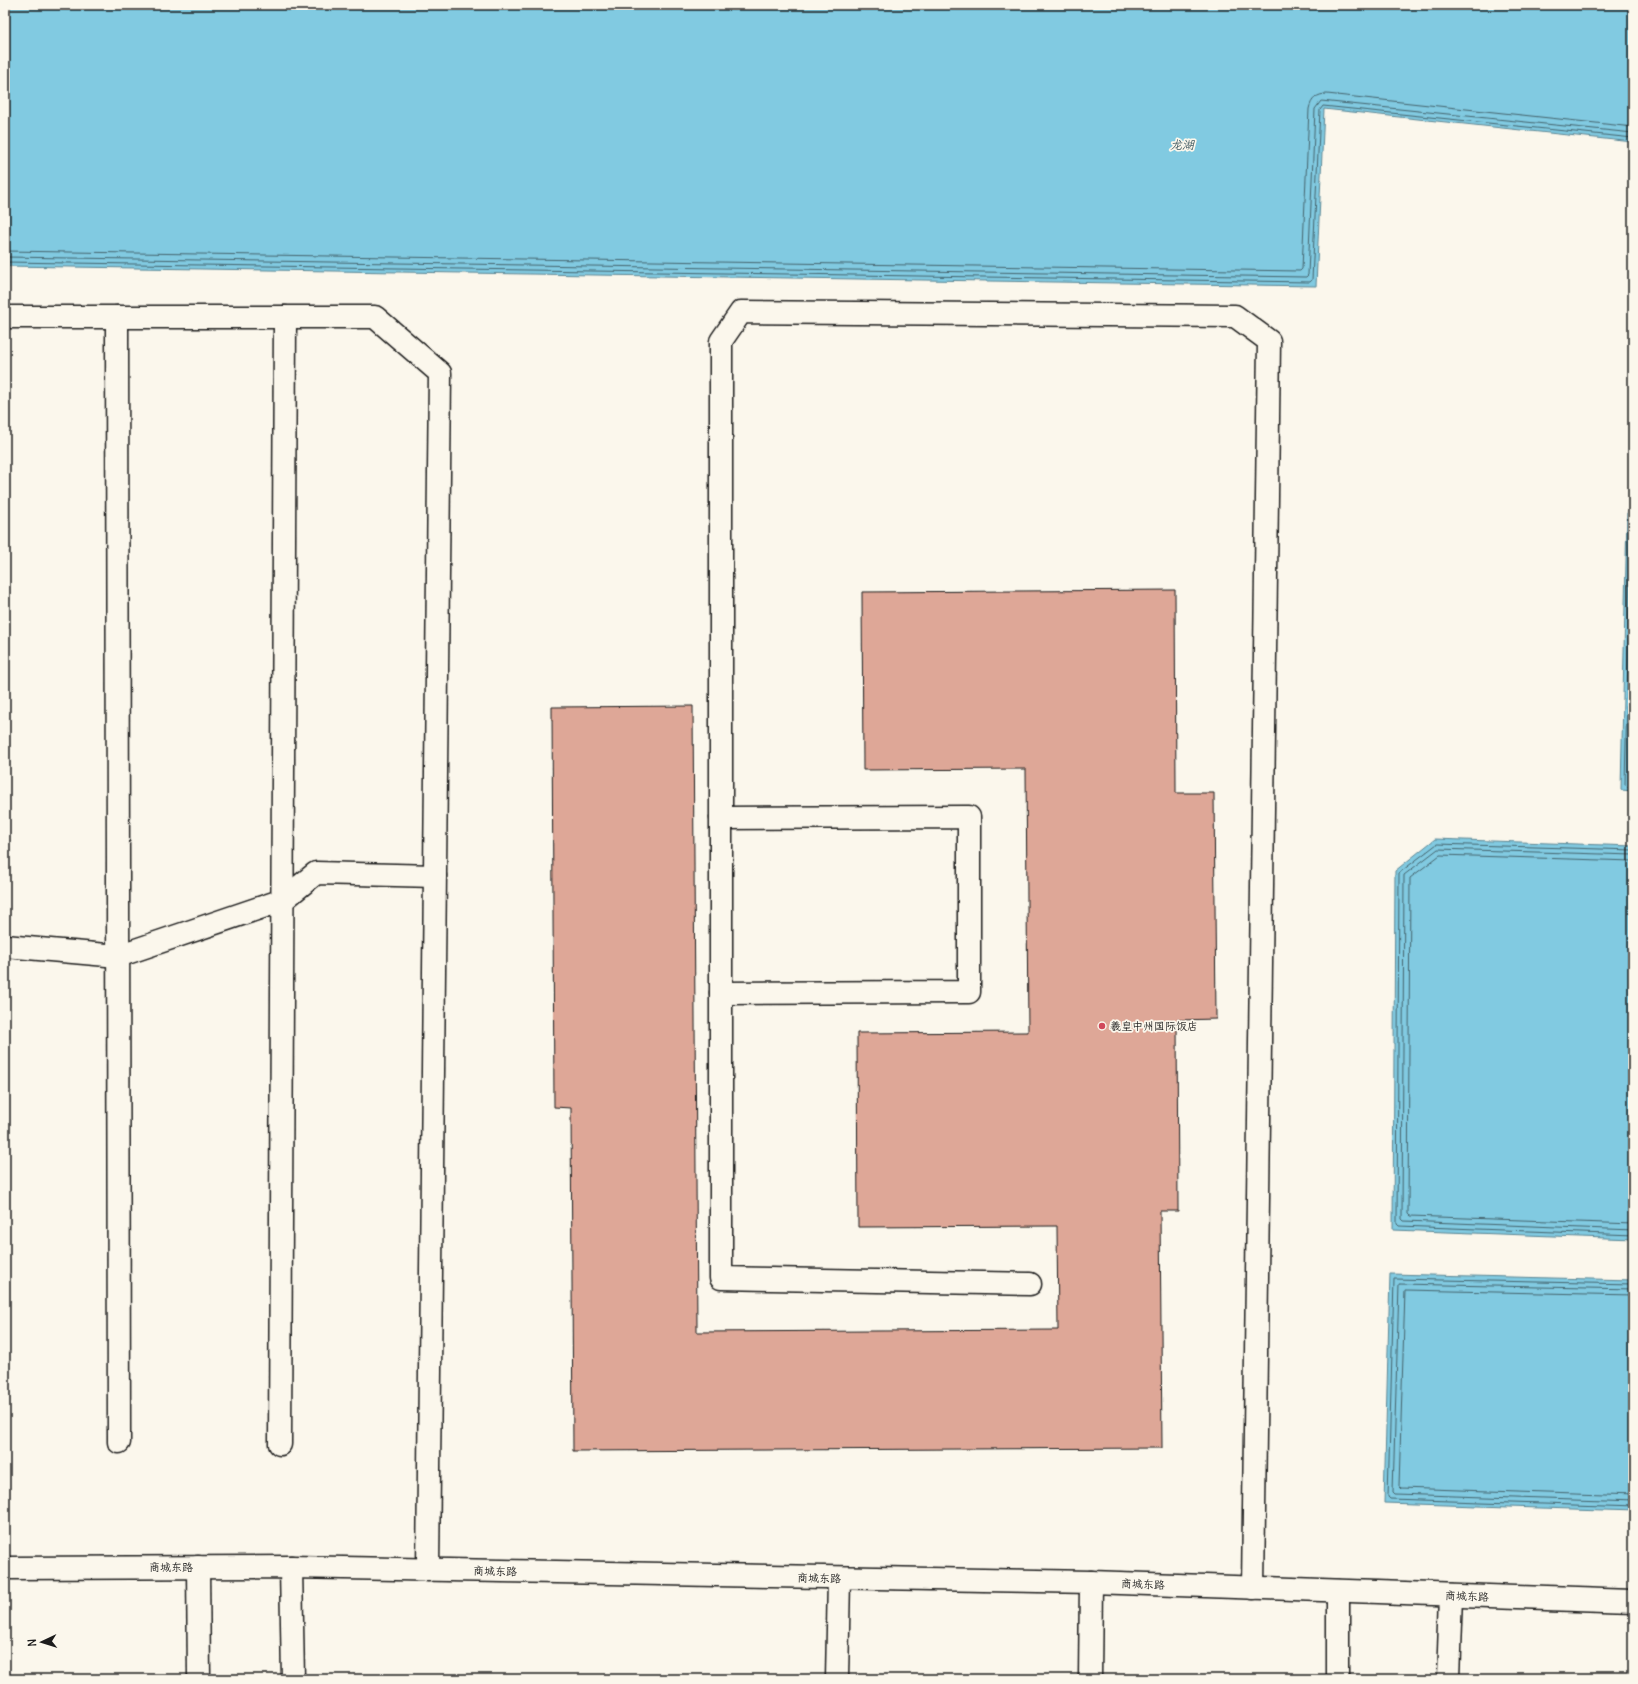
<svg xmlns="http://www.w3.org/2000/svg" width="1638" height="1684" viewBox="0 0 1638 1684" font-family="Delius,'LXGW WenKai TC',sans-serif">
  <rect width="100%" height="100%" fill="#fbf7ec"/>
  <filter id="ink" filterUnits="userSpaceOnUse"><feTurbulence type="fractalNoise" baseFrequency=".025" numOctaves="2"/><feDisplacementMap in="SourceGraphic" scale="8" xChannelSelector="R" yChannelSelector="G"/><feConvolveMatrix kernelMatrix="1 2 1 2 8 2 1 2 1" color-interpolation-filters="sRGB"/></filter>
  <g filter="url(#ink)">
    <g fill="#81cae1" stroke="#598492">
      <polygon points="5,5 1633,5 1633,142 1324,109 1316,286 5,266"/>
      <polygon points="1627,513 1633,513 1633,791 1621,790"/>
      <polygon points="1435,839 1633,846 1633,1239 1393,1230 1395,871"/>
      <polygon points="1390,1274 1633,1280 1633,1511 1384,1503"/>
    </g>
    <g fill="none" stroke-linecap="round" stroke-linejoin="round">
      <g stroke="#44626b" stroke-width="1">
        <path d="M5,251L1300,271L1302,269L1309,109C1311,99 1317,94 1327,94L1633,127"/>
        <polyline points="5,257 1306,277 1308,275 1315,109 1321,101 1633,133"/>
        <polyline points="5,262 1310,282 1312,280 1320,110 1323,106 1633,138"/>
        <polyline points="1633,517 1631,519 1625,785 1627,787 1633,787"/>
        <polyline points="1633,652 1630,780 1633,782"/>
        <polyline points="1633,850 1437,844 1399,873 1397,1224 1399,1226 1633,1235"/>
        <polyline points="1633,855 1438,849 1404,875 1402,1219 1404,1221 1633,1230"/>
        <polyline points="1633,861 1440,855 1410,878 1408,1214 1410,1216 1633,1224"/>
        <polyline points="1633,1284 1394,1279 1388,1497 1390,1499 1633,1507"/>
        <polyline points="1633,1289 1399,1284 1393,1492 1395,1494 1633,1502"/>
        <polyline points="1633,1295 1405,1290 1399,1486 1401,1488 1633,1496"/>
      </g>
    </g>
    <polygon fill="#dea797" stroke="#1c1c1c" points="1175,590 1176,793 1214,793 1216,1019 1177,1020 1178,1211 1160,1211 1162,1448 573,1451 571,1108 554,1107 552,707 693,706 697,1332 1058,1330 1057,1226 858,1227 857,1033 1028,1032 1026,769 863,770 862,592"/>
    <g fill="none" stroke-linecap="round" stroke-linejoin="round">
      <defs>
        <g id="street">
          <polyline points="5,317 375,317 440,373 428,1570"/>
          <polyline points="117,317 119,1442"/>
          <polyline points="5,946 118,956 283,900 316,873 435,876"/>
          <polyline points="721,993 969,992 969,817 721,818"/>
          <polyline points="1030,1284 721,1278 721,341 741,312 1235,316 1269,341 1253,1588"/>
          <polyline points="280,1444 285,317"/>
          <polyline points="198,1567 199,1679"/>
          <polyline points="291,1567 293,1679"/>
          <polyline points="837,1679 839,1578"/>
          <polyline points="1090,1679 1091,1582"/>
          <polyline points="1338,1679 1338,1591"/>
          <polyline points="1448,1679 1451,1595"/>
        </g>
        <polyline id="secondary" points="5,1568 291,1567 1091,1582 1633,1601"/>
      </defs>
      <use href="#street" stroke="#1c1c1c" stroke-width="25"/>
      <use href="#secondary" stroke="#1c1c1c" stroke-width="25"/>
      <use href="#street" stroke="#fbf7ec" stroke-width="22"/>
      <use href="#secondary" stroke="#fbf7ec" stroke-width="22"/>
    </g>
  </g>
  <circle fill="#d1495b" stroke="#fbf7ec" stroke-width="1.5" cx="1102" cy="1026" r="4"/>
  <g text-anchor="middle" stroke-width="3.5" stroke-linejoin="round" paint-order="stroke">
    <g font-size="11" fill="#1c1c1c" stroke="#fbf7ec" text-anchor="start">
      <text x="1110" y="1030">羲皇中州国际饭店</text>
    </g>
    <g font-size="11" fill="#1c1c1c" stroke="#fbf7ec">
      <text x="171" y="1571">商城东路</text>
      <text transform="translate(495 1571) rotate(1)" y="4">商城东路</text>
      <text transform="translate(819 1578) rotate(1)" y="4">商城东路</text>
      <text transform="translate(1143 1584) rotate(2)" y="4">商城东路</text>
      <text transform="translate(1467 1596) rotate(2)" y="4">商城东路</text>
    </g>
    <g font-size="12" font-style="italic" fill="#3f5961" stroke="#fbf7ec">
      <text x="1182" y="149">龙湖</text>
    </g>
  </g>
  <rect width="1638" height="1684" fill="none" stroke="#fbf7ec" stroke-width="20"/>
  <rect x="10" y="10" width="1618" height="1664" fill="none" stroke="#1c1c1c" stroke-width="1.5" filter="url(#ink)"/>
  <g transform="translate(42 1642) rotate(266)" stroke="#fbf7ec" stroke-width="3" paint-order="stroke">
  <path d="M0-3L7 15L0 10L-7 15Z" fill="#1c1c1c"/>
  <text y="-6" font-size="11" font-weight="bold" text-anchor="middle" fill="#1c1c1c">N</text>
  </g>
</svg>
